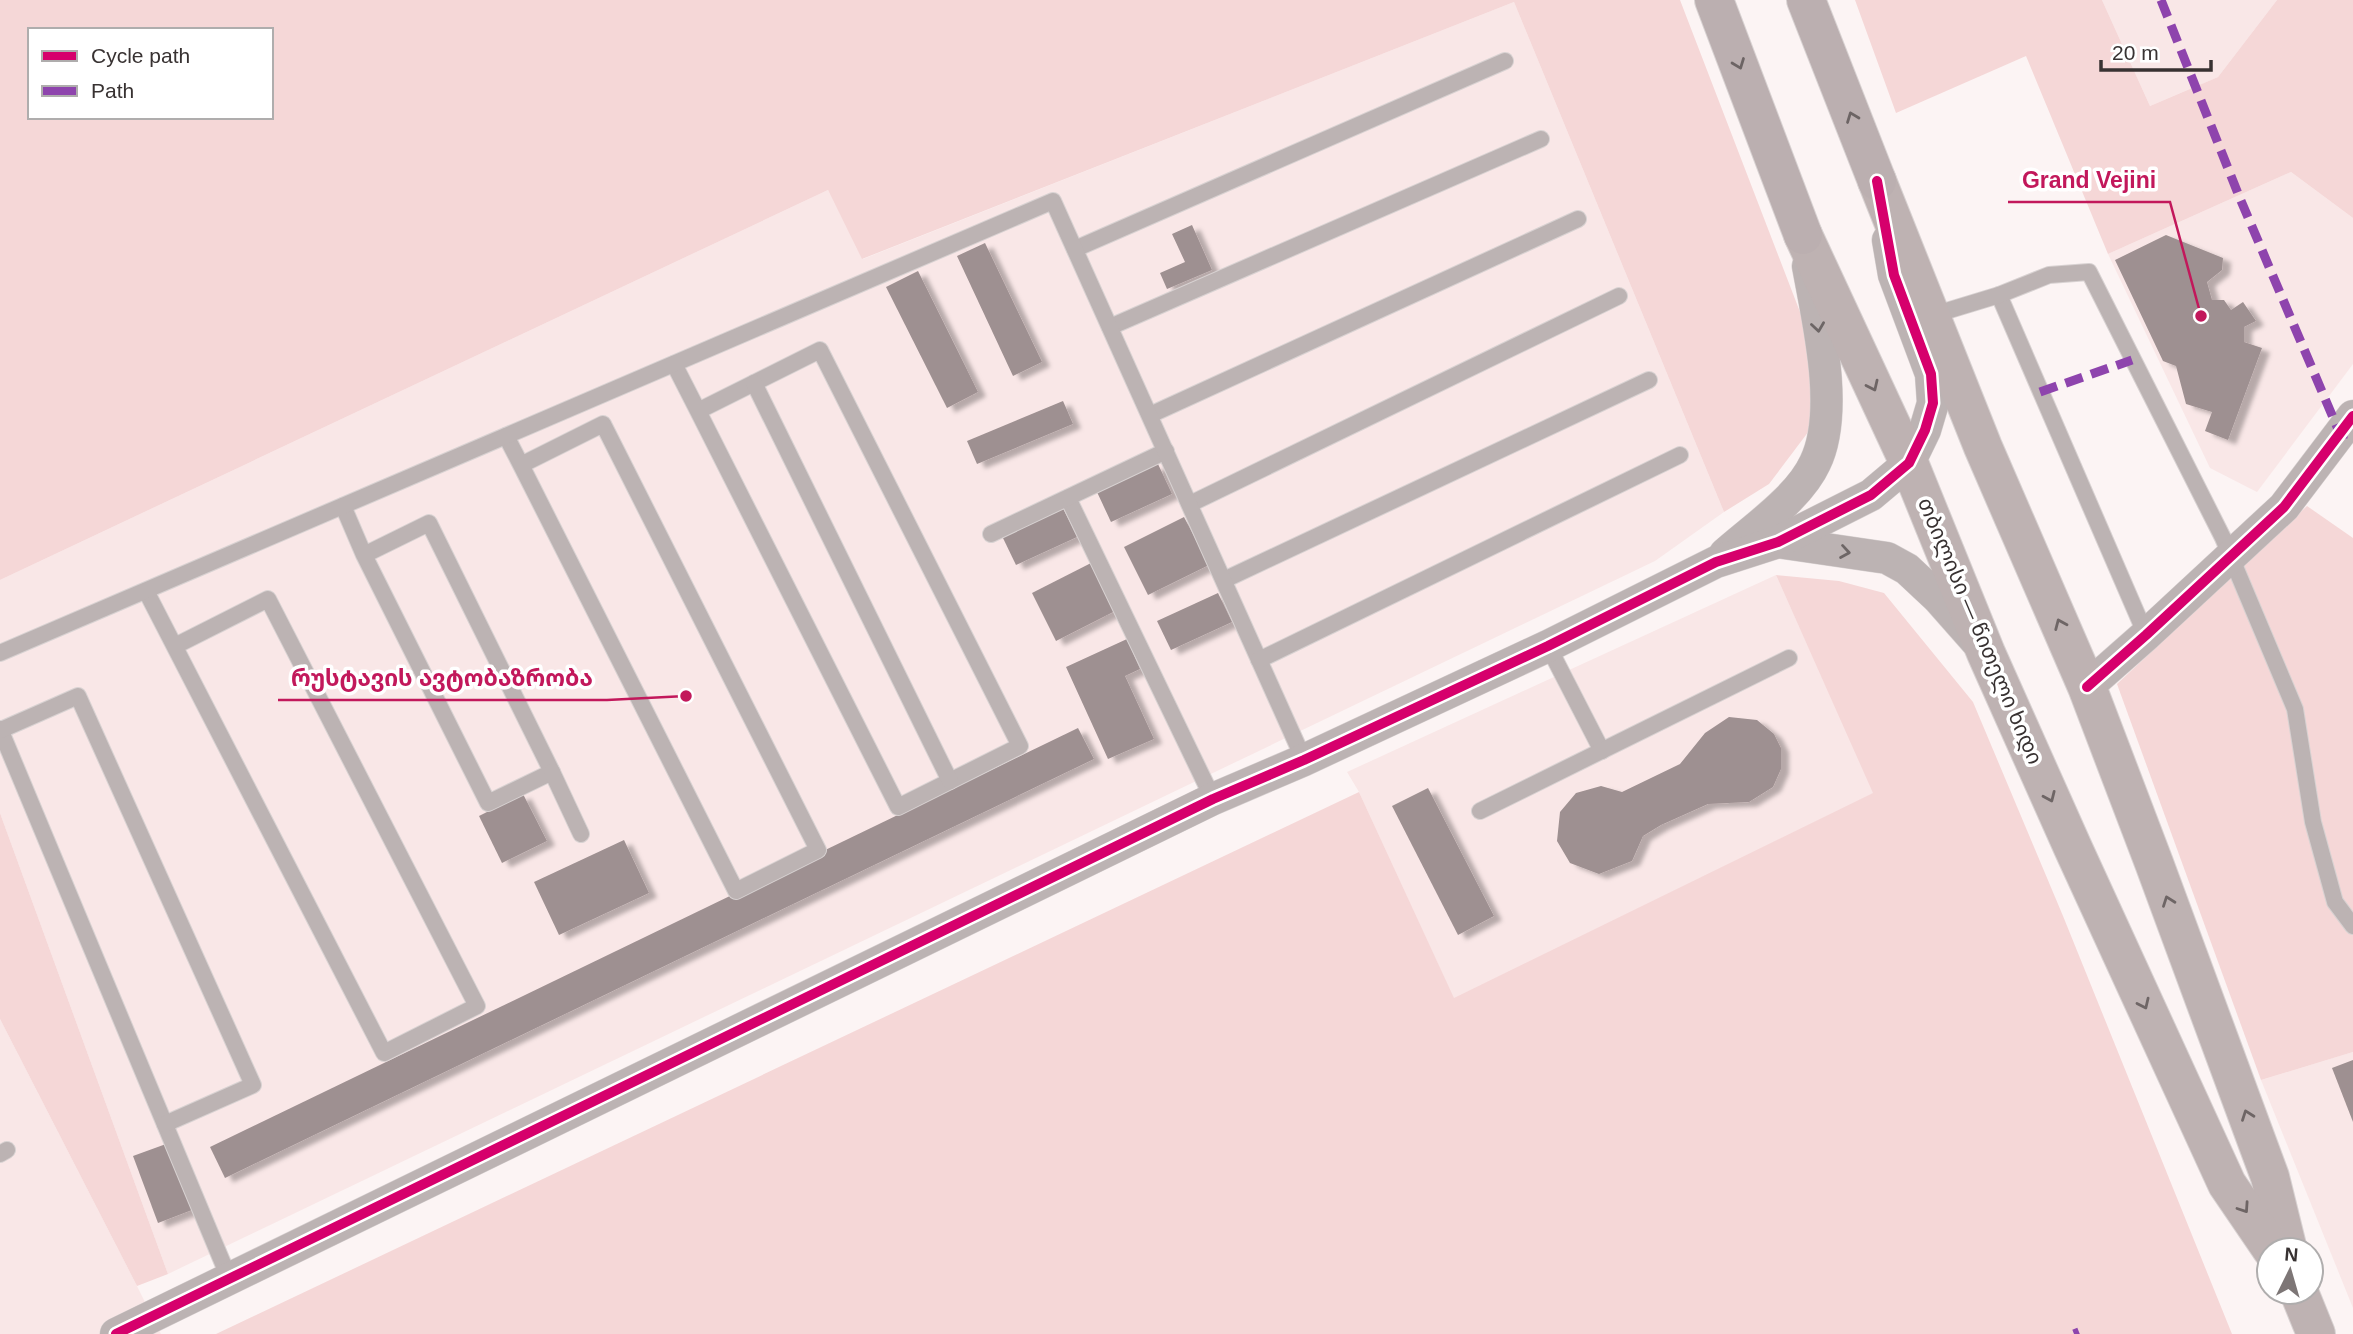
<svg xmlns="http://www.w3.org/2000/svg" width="2353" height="1334" viewBox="0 0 2353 1334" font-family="Arial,'Noto Sans Georgian',sans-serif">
  <defs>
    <filter id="shadow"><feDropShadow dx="8" dy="4.5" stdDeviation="2" flood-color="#0004"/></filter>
  </defs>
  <rect width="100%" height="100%" fill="#fcf4f4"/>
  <g fill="#f9e7e7">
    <polygon points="2102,0 2277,0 2218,77 2150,106"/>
    <polygon points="1514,2 1724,512 1655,561 168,1274 0,813 0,580 828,190 863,259"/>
    <polygon points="2291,172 2353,218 2353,364 2257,492 2210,468 2108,254"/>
    <polygon points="1776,575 1874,793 1454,999 1359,792 1347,772"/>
    <polygon points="0,1019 137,1286 161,1334 0,1334"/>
    <polygon points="2353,1052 2353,1308 2261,1080"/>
  </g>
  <g fill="#f5d7d7" fill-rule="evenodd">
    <path d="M0,0H1680L1805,325L1815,388L1812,427L1769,484L1724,512L1514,2L862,259L828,190L0,580ZM30,30H271V117H30Z"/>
    <polygon points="1855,0 2102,0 2150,106 2218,77 2277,0 2353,0 2353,218 2291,172 2108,254 2026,56 1896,113"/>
    <polygon points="2307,506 2353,538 2353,1052 2261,1080 2117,684"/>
    <polygon points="1776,575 1839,581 1884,593 1973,702 2063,916 2232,1334 216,1334 1359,792 1454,998 1873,793"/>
    <polygon points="0,813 168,1274 137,1286 0,1019"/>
  </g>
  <g fill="#9e9091" filter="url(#shadow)">
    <polygon points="1192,225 1212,270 1167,289 1160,273 1185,262 1172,234"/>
    <polygon points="2166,235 2223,258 2222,270 2207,282 2212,300 2224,300 2231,310 2243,302 2256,321 2244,327 2244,342 2262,348 2228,440 2205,431 2212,412 2186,404 2176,366 2163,361 2115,260"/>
    <polygon points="985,243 1042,362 1013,376 957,256"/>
    <polygon points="918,271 978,392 947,408 886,287"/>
    <polygon points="1063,401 1073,424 977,464 967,441"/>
    <polygon points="1158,464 1172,494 1111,522 1097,492"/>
    <polygon points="1063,508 1077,537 1016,565 1002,536"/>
    <polygon points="1184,517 1209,565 1148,595 1124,547"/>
    <polygon points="1093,562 1117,610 1056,641 1032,593"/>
    <polygon points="1218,593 1232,622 1171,650 1157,621"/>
    <polygon points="1127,639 1140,669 1125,676 1154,739 1108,759 1066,667"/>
    <polygon points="1729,717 1757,720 1774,734 1781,748 1781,769 1773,787 1749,802 1708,804 1661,825 1643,836 1632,861 1599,874 1570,863 1557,841 1560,812 1576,793 1601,786 1622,792 1680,764 1705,733"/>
    <polygon points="1078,728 1094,759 225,1178 210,1147"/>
    <polygon points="1428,788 1494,916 1458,935 1392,806"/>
    <polygon points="523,794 547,841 502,863 479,816"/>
    <polygon points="624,840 649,893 559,935 534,882"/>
    <polygon points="2353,1060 2353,1122 2332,1068"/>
    <polygon points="166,1144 192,1210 158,1223 133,1156"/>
  </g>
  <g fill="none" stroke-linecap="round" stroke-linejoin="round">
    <defs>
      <g id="service">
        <polyline points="1075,249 1505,61"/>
        <polyline points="1999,295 2146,635"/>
        <polyline points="1930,316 1999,295 2049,275 2089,272 2223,538 2295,709 2313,822 2335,902 2353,926"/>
        <polyline points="1110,327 1541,139"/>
        <polyline points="674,364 698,411 898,807 1020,746 820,350 698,411"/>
        <polyline points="754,383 950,781"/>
        <polyline points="1150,415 1578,219"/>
        <polyline points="506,436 521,465 736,891 818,850 603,424 521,465"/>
        <polyline points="1068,498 1213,799"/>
        <polyline points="1190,504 1619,296"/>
        <polyline points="343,506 364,555 488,803 552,772 429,523 364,555"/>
        <polyline points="991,534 1166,451"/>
        <polyline points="1224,580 1649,380"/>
        <polyline points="146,591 384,1053 477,1006 268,599 175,646"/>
        <polyline points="1548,646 1602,751"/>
        <polyline points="0,653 1053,201 1304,760"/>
        <polyline points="1259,660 1680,455"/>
        <polyline points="0,729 229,1278"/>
        <polyline points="1,730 78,696 253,1085 165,1124"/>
        <polyline points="552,772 581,834"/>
        <polyline points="1480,811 1789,658"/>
        <polyline points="0,1154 7,1150"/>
      </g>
      <g id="minor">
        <polyline points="1778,542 1887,558 1907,569 1938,598 1976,641"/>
        <path d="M1725,554C1753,529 1799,498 1815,463C1840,412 1818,321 1808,266"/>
        <polyline points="2087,687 2146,635 2284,507 2353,416"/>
        <polyline points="116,1334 1213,799 1304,760 1548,646 1716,562 1778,542 1871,495 1909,463 1925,430 1933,403 1931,374 1894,275 1888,240"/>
      </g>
      <g id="trunk">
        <polyline points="1877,181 1983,447 2087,687 2154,863 2270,1177 2288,1250"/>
        <polyline points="1803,235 1909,463 1986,653 2073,848 2227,1184 2272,1250"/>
        <polyline points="2299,1292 2316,1334"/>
      </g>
      <g id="motorway">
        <polyline points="1714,0 1803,235"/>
        <polyline points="1806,0 1877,181"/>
      </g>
    </defs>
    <use href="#service" stroke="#d8d2d2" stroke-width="18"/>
    <use href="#minor" stroke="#d8d2d2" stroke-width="33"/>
    <use href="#trunk" stroke="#d8d2d2" stroke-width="40"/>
    <use href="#motorway" stroke="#d8d2d2" stroke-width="40"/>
    <use href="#service" stroke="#bcb3b3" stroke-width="16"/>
    <use href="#minor" stroke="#bcb3b3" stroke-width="32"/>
    <use href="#trunk" stroke="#beb2b2" stroke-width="38"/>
    <use href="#motorway" stroke="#bbafb0" stroke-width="38"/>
    <g stroke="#8e44ad" stroke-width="9" stroke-dasharray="18 9" stroke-linecap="butt">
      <polyline points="2161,0 2239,196 2340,434 2353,434"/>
      <polyline points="2040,392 2132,360"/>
      <polyline points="2074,1334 2079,1332"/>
    </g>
    <defs>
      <g id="cycleway">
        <polyline points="2087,687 2146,635 2284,507 2353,416"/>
        <polyline points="116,1334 1213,799 1304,760 1548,646 1716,562 1778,542 1871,495 1909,463 1925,430 1933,403 1931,374 1894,275 1877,181"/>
      </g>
    </defs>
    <use href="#cycleway" stroke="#fff" stroke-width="15"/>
    <use href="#cycleway" stroke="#d6006c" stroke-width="10"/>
  </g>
  <defs><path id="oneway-chevron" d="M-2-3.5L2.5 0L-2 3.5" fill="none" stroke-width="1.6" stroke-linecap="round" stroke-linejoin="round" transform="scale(1.75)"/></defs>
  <g stroke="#6c6464">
    <use href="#oneway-chevron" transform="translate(1739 64) rotate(69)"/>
    <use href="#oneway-chevron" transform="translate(1852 117) rotate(-111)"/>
  </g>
  <g stroke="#6d6666">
    <use href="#oneway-chevron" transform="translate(1818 327) rotate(82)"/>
    <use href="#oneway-chevron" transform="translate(1845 552) rotate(9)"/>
  </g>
  <g stroke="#6e6565">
    <use href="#oneway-chevron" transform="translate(1873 386) rotate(65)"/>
    <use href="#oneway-chevron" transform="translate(2060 624) rotate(-113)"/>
    <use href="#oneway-chevron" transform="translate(2050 797) rotate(66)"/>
    <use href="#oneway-chevron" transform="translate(2168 901) rotate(-110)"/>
    <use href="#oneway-chevron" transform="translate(2144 1004) rotate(65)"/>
    <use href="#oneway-chevron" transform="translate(2247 1115) rotate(-110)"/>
    <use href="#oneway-chevron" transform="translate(2244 1208) rotate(56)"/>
  </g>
  <g text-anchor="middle" stroke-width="7" stroke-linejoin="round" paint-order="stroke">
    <g font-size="21" fill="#383232" stroke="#fff">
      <text transform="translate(1980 631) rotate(67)" y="7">თბილისი — წითელი ხიდი</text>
    </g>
  </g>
  <path fill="none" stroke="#c2185b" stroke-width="2.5" d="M2201 316L2170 202H2008M686 696L607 700H278"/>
  <g fill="#c2185b" stroke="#fff" stroke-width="2.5">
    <circle cx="2201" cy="316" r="7"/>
    <circle cx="686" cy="696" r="7"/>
  </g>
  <g font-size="23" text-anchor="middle" font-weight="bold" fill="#c2185b" stroke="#fff" stroke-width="7" stroke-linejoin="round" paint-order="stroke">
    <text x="2089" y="188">Grand Vejini</text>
    <text x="442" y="686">რუსტავის ავტობაზრობა</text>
  </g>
  <rect x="28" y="28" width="245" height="91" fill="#ffffff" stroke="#afadad" stroke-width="2"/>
  <rect x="42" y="51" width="35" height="10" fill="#d6006c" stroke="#afadad" stroke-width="2"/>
  <text x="91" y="63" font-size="21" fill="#383232">Cycle path</text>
  <rect x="42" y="86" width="35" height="10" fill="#8e44ad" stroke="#afadad" stroke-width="2"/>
  <text x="91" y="98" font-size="21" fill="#383232">Path</text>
  <g transform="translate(2290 1271) rotate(5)"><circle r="33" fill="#ffffff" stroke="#afadad" stroke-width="2"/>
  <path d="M0-5L12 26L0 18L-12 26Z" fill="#7d7676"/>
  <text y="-10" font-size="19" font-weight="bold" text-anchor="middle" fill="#383232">N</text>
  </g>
  <path d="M2101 60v10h110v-10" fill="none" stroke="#383232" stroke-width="3.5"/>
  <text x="2112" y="60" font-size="21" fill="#383232" stroke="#ffffff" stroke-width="5" paint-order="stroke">20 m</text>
</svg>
